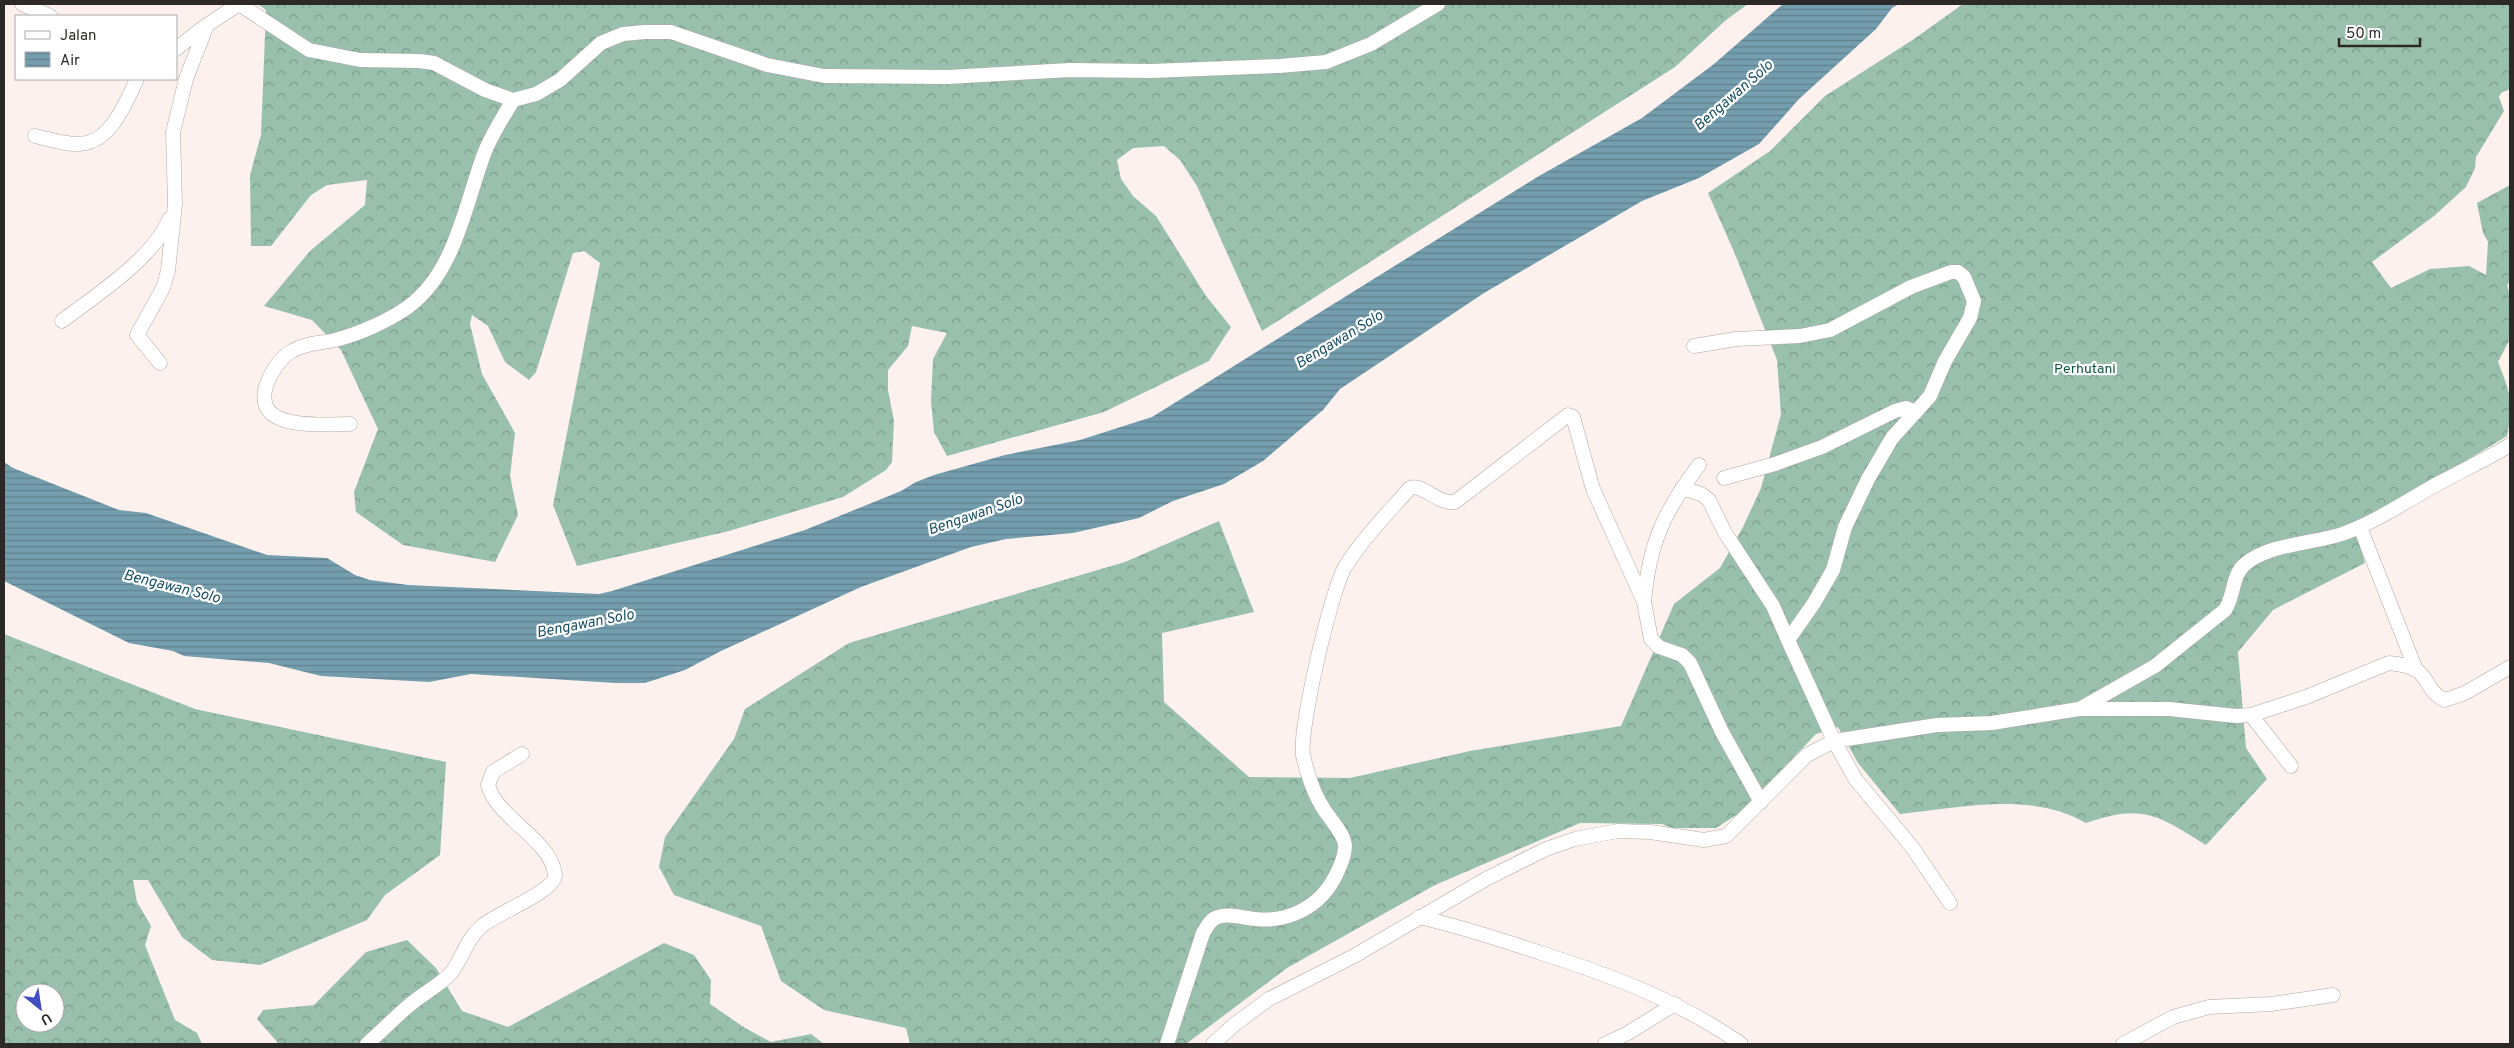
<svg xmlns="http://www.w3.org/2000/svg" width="2514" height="1048" viewBox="0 0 2514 1048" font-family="Overpass,sans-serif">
  <defs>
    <pattern id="forest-crowns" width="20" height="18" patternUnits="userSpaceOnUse" patternTransform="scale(1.25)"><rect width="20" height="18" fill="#98c0ac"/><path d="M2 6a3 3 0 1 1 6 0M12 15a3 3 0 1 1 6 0" fill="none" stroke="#7c9c8c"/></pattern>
    <pattern id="water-rules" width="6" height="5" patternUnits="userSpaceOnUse" patternTransform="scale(1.25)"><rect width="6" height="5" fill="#749dae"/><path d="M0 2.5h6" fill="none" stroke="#60808e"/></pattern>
  </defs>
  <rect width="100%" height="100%" fill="#fcf1ed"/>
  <g fill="url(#forest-crowns)" fill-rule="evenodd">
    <polygon points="258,4 1748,4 1726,20 1675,67 1262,331 1197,186 1180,160 1164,146 1133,148 1117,160 1121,179 1133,196 1156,216 1206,296 1231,327 1209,361 1104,412 947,456 934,432 931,401 933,359 947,333 912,326 908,346 888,370 888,390 894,421 892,462 886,470 843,497 729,531 577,566 553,505 600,263 584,251 573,253 536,372 529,380 505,362 488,326 472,315 470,324 482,374 515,433 510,476 518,515 495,562 403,545 356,512 354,492 378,429 341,350 312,320 264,306 310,251 365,205 367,180 327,185 311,195 271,246 251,246 250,175 261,135 266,10"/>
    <path d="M1963,4H2510V89L2501,93L2499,97L2504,111L2476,157L2475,168L2466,187L2434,216L2372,262L2391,288L2430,269L2469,266L2486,275L2488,242L2483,233L2477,203L2510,185V281L2507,285L2510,295V339L2498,362C2510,392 2514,403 2507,436L2394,504L2353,522L2365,563L2273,610L2238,652L2246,748L2267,779L2206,845C2158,815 2143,803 2086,823C2032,791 1960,808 1900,814L1858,763L1838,727L1816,734L1741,812L1716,828H1672L1662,824L1580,823L1435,885L1287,968L1186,1044H910L906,1028L824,1010L781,981L761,926L674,895L659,867L665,837L734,739L745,709L849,643L1125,562L1219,521L1254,612L1162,633L1164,702L1249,777L1350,778L1470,751L1621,726L1674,604L1720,568L1743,527L1761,488L1781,414L1777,360L1735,254L1708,193L1770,151L1825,96L1914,39Z"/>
    <path d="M4,634L195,709L446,762L440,855L385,895L367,920L260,965L212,960L182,937L148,880H133L137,902L151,926L145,945L175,1020L197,1033L202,1044H4ZM25,993H55V1023H25Z"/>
    <polygon points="407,940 436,968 462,1011 508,1027 664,943 694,955 711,980 710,1004 745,1028 771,1042 811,1034 824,1044 279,1044 257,1019 263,1010 314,1005 366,952"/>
  </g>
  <polygon fill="url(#water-rules)" points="1783,4 1899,4 1892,8 1876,29 1799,99 1759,144 1699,178 1642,201 1484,293 1340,389 1323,410 1263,461 1224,484 1173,501 1139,518 1073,533 1006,539 971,547 861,587 721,651 685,670 645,683 615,683 471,674 429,682 321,676 269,663 184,656 173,651 129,643 4,581 4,462 13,468 119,510 146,513 267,555 327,558 355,575 370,580 408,585 599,594 612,591 805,530 901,491 916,482 934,475 1005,455 1080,440 1152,417 1539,176 1642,118 1714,64"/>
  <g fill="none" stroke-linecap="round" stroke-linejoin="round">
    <defs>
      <g id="street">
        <polyline points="22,4 50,16"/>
        <polyline points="239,4 309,50 360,60 419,61 434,63 485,90 513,100 536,94 560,80 601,43 623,34 645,32 671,32 767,65 824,76 948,77 1070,70 1151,71 1279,66 1326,62 1371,44 1438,4"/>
        <polyline points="176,49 204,27"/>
        <path d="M35,136C48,139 61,143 74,144C110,146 124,106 137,79"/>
        <path d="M62,321C95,296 155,257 169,219"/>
        <polyline points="1694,346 1736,339 1800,336 1830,330 1911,287 1951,272 1958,272 1964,277 1974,301 1970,318 1945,361 1930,396 1892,438 1868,479 1845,527 1833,570 1814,603 1788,640 1834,741 1856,780 1912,847 1950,903"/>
        <polyline points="160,363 137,335 163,288 168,271 175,204 173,132 186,79 207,25 239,4"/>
        <path d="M350,424C329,424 275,429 266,406C259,389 277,359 292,351C305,343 321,343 335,340C359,334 388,321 408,307C455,273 465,205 484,154C491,135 503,118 513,100"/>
        <polyline points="1724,478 1775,464 1822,447 1895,411 1906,408 1916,412"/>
        <polyline points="1682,488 1701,494 1709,500 1724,531 1773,606 1788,640"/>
        <polyline points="2360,527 2416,670"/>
        <path d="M1644,601C1650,541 1664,512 1699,465"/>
        <path d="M2081,708L2155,666L2225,610C2234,597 2232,576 2244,565C2268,543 2315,544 2345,533C2379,520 2408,500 2439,483C2463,470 2487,459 2510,445"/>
        <polyline points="2251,715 2291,766"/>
        <path d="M1419,917C1462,927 1502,940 1544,954C1613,976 1681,1002 1741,1044"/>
        <path d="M367,1044C382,1031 396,1016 412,1003C424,993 440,985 451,973C463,958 466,939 482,926C495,914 556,891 555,875C552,840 497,819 488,785L493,772L522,754"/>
        <path d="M1167,1044L1203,933C1207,927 1210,919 1218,917C1228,913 1244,918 1255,919C1289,923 1321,906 1336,875C1353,841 1344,838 1325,811C1314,795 1307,773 1303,755C1299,728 1331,591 1345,567C1363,538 1388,513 1410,488C1423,483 1438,505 1455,502L1568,415L1573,417L1593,489L1644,602L1651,639L1659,647L1682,655L1690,663L1722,732L1761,802"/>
        <path d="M1213,1044L1235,1024L1269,999L1354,956L1486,879L1546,849L1575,839L1618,831L1650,832L1704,840L1726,836L1807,755L1834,741L1937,725L1992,723L2079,709H2169L2236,716L2251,715L2306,697L2389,663C2398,664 2411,665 2419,672C2430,682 2429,693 2445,700L2465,693L2510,667"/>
        <polyline points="1605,1044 1628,1033 1675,1004"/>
        <polyline points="2123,1044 2173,1017 2209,1007 2271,1004 2333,995"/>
      </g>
    </defs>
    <use href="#street" stroke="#b1a7a3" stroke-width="15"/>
    <use href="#street" stroke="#fff" stroke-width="14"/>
  </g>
  <g text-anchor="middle" stroke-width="4.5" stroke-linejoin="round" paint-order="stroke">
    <g font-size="14" fill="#0b553b" stroke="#fff">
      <text x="2085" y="373">Perhutani</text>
    </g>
    <g font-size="15" font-style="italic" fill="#1a5165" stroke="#fff">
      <text transform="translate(1733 95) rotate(-41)" y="5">Bengawan Solo</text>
      <text transform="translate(1339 339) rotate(-31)" y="5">Bengawan Solo</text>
      <text transform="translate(975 514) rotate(-19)" y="5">Bengawan Solo</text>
      <text transform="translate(172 586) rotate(14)" y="5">Bengawan Solo</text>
      <text transform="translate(585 623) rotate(-11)" y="5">Bengawan Solo</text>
    </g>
  </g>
  <rect width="2514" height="1048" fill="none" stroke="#2d2928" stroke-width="10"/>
  <rect x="15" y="15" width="162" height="65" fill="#ffffff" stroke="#aba9a9"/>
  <rect x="25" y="31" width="25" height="8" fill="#ffffff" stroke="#aba9a9"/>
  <text x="60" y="40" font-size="15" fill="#2d2928">Jalan</text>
  <rect x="25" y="52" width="25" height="15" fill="url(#water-rules)" stroke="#aba9a9"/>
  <text x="60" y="65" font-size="15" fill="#2d2928">Air</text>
  <g transform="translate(40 1008) rotate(150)"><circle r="24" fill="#ffffff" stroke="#aba9a9"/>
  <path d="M0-4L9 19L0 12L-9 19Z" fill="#424dc2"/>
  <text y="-8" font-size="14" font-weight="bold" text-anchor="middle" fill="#2d2928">U</text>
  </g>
  <path d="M2339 38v8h81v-8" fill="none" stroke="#2d2928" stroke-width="2.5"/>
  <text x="2346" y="38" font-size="15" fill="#2d2928" stroke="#ffffff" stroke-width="4" paint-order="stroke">50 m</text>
</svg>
